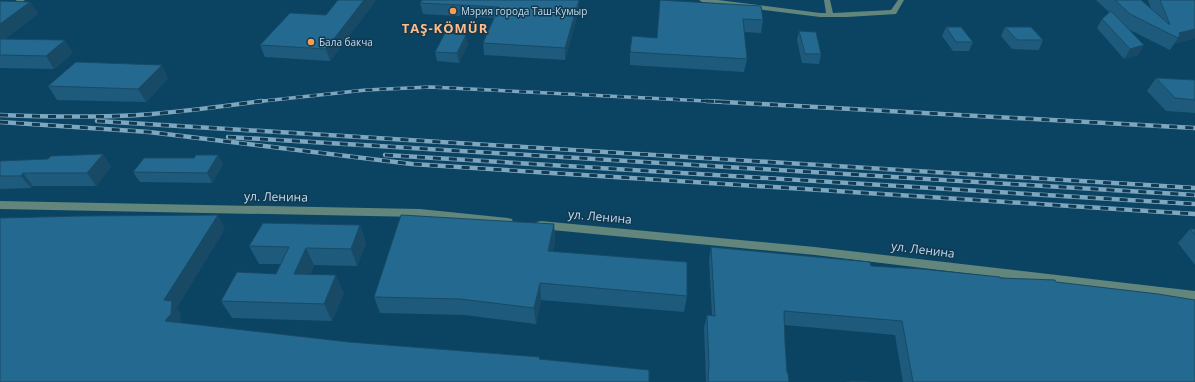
<svg xmlns="http://www.w3.org/2000/svg" width="1195" height="382" viewBox="0 0 1195 382" font-family="'Open Sans',sans-serif">
  <rect width="100%" height="100%" fill="#0a4462"/>
  <g fill="none" stroke-linecap="round" stroke-linejoin="round">
    <g fill="#62857c" fill-rule="evenodd">
      <polygon points="17,0 25,0 0,17 0,12"/>
      <polygon points="699,0 718,0 820,13 826,13 824,0 830,0 833,13 891,10 898,0 904,0 896,14 847,17 820,17 702,2"/>
      <polygon points="0,201 420,209 508,218 512,219 513,222 512,225 508,226 420,217 0,209"/>
      <polygon points="541,221 815,247 1195,291 1195,301 815,255 541,229 537,228 536,225 537,222"/>
    </g>
    <defs>
      <polyline id="rail-far1" points="254,102 366,90 430,87 726,102"/>
      <g id="rail">
        <polyline points="706,101 1195,128"/>
        <path d="M0,115C51,117 102,118 152,114C189,111 225,106 262,101"/>
        <polyline points="97,121 1195,188"/>
        <polyline points="0,122 149,132 412,164 1195,214"/>
        <polyline points="228,137 1195,195"/>
        <polyline points="385,155 1195,204"/>
      </g>
    </defs>
    <use href="#rail-far1" stroke="#7da7c1" stroke-width="3.5"/>
    <use href="#rail" stroke="#7da7c1" stroke-width="4.5"/>
    <use href="#rail-far1" stroke="#14394e" stroke-width="2.5" stroke-dasharray="7" stroke-linecap="butt"/>
    <use href="#rail" stroke="#14394e" stroke-width="3" stroke-dasharray="8" stroke-linecap="butt"/>
  </g>
  <g fill="#1e5a7c">
    <polygon points="338,0 376,0 330,61 265,57 260,45 326,15"/>
    <polygon points="422,0 579,0 579,10 565,60 484,55 483,43 494,18 423,14 420,3"/>
    <polygon points="660,0 763,20 761,33 744,32 747,59 744,72 630,65 630,52 657,38"/>
    <polygon points="1096,0 1141,0 1151,9 1148,0 1195,0 1195,38 1174,44 1170,50 1128,29 1138,55 1124,59 1097,28 1102,19 1109,12"/>
    <polygon points="0,1 30,2 38,14 5,39 73,53 54,69 0,68"/>
    <polygon points="946,27 973,42 969,51 953,51 942,36"/>
    <polygon points="1005,27 1043,40 1039,50 1012,49 1001,36"/>
    <polygon points="799,31 821,54 819,64 802,63 797,40"/>
    <polygon points="468,44 459,63 437,61 435,52"/>
    <polygon points="168,78 146,102 57,100 48,86"/>
    <polygon points="1156,78 1195,80 1195,113 1166,111 1147,91"/>
    <polygon points="103,154 111,167 96,186 33,186 31,188 0,189 0,161 48,159"/>
    <polygon points="218,155 223,165 212,183 140,182 133,172"/>
    <polygon points="554,224 555,241 553,251 687,296 684,312 541,300 536,324 464,315 380,313 374,297"/>
    <polygon points="360,225 366,243 357,266 314,265 310,275 344,293 332,321 232,318 221,301 276,274 280,264 259,264 249,246"/>
    <polygon points="1190,229 1195,229 1195,265 1178,243"/>
    <polygon points="711,247 871,266 1000,278 1056,282 1195,382 903,382 895,335 785,325 785,343 787,373 789,382 706,382 704,328 707,315 712,315 709,260"/>
  </g>
  <g fill="#184a65">
    <polygon points="364,0 376,0 330,61 326,49"/>
    <polygon points="579,0 579,10 565,60 565,48"/>
    <polygon points="30,2 38,14 0,43 0,24"/>
    <polygon points="1195,29 1195,38 1174,44 1170,50 1178,38 1179,33"/>
    <polygon points="466,35 468,44 459,63 457,53"/>
    <polygon points="65,40 73,53 54,69 46,56"/>
    <polygon points="1144,45 1138,55 1124,59 1130,49"/>
    <polygon points="162,65 168,78 146,102 138,89"/>
    <polygon points="103,154 111,167 96,186 87,173"/>
    <polygon points="218,155 223,165 212,183 207,173"/>
    <polygon points="23,173 33,186 31,188 21,176"/>
    <polygon points="218,215 225,229 177,308 181,314 180,327 165,321 164,300"/>
    <polygon points="554,224 555,241 549,267 548,251"/>
    <polygon points="360,225 366,243 357,266 351,249"/>
    <polygon points="306,248 314,265 302,292 294,274"/>
    <polygon points="336,275 344,293 332,321 324,304"/>
    <polygon points="540,283 541,300 536,324 534,308"/>
  </g>
  <g fill="#236990" stroke="#184a65">
    <polygon points="338,0 364,0 326,49 260,45 290,13 326,15"/>
    <polygon points="422,0 579,0 565,48 483,43 499,7 420,3"/>
    <polygon points="660,0 761,6 763,20 743,19 747,59 630,52 632,36 657,38"/>
    <polygon points="1115,0 1141,0 1170,25 1160,0 1195,0 1195,29 1179,33 1180,35 1178,38 1130,14"/>
    <polygon points="0,1 30,2 0,24"/>
    <polygon points="1111,11 1144,45 1130,49 1102,19"/>
    <polygon points="946,27 961,27 973,42 956,42"/>
    <polygon points="1005,27 1031,27 1043,40 1017,40"/>
    <polygon points="799,31 816,32 821,54 805,54"/>
    <polygon points="445,33 466,35 457,53 435,52"/>
    <polygon points="0,39 65,40 46,56 0,55"/>
    <polygon points="76,62 162,65 138,89 48,86"/>
    <polygon points="1156,78 1195,80 1195,100 1175,98"/>
    <polygon points="103,154 87,173 23,173 21,176 0,176 0,161 48,159 51,156"/>
    <polygon points="196,155 218,155 207,173 133,172 144,158 194,158"/>
    <polygon points="218,215 164,300 172,301 171,314 165,321 349,342 540,357 539,359 649,370 649,382 0,382 0,218 81,216"/>
    <polygon points="401,215 554,224 548,251 687,262 687,296 540,283 534,308 460,299 374,297"/>
    <polygon points="263,223 360,225 351,249 306,248 294,274 336,275 324,304 221,301 237,272 276,274 289,247 249,246"/>
    <polygon points="1190,229 1195,229 1195,235"/>
    <polygon points="711,247 870,262 871,266 922,269 1000,277 1000,278 1055,280 1056,282 1158,294 1195,300 1195,382 913,382 902,321 784,311 785,343 787,373 788,373 789,382 708,382 709,365 707,315 715,316"/>
    <polygon points="852,381 869,382 846,382"/>
  </g>
  <g fill="#fc9e52" stroke="#14394e" stroke-width="1.5">
    <circle cx="453" cy="11" r="4"/>
    <circle cx="311" cy="42" r="4"/>
  </g>
  <g text-anchor="middle" stroke-width="3" stroke-linejoin="round" paint-order="stroke">
    <g font-size="10" fill="#bcddf4" stroke="#14394e" text-anchor="start">
      <text x="461" y="15">Мэрия города Таш-Кумыр</text>
      <text x="319" y="46">Бала бакча</text>
    </g>
    <g font-size="12" fill="#bcddf4" stroke="#14394e">
      <text transform="translate(276 197) rotate(1)" y="4">ул. Ленина</text>
      <text transform="translate(600 217) rotate(5)" y="4">ул. Ленина</text>
      <text transform="translate(923 250) rotate(7)" y="4">ул. Ленина</text>
    </g>
    <g font-size="13" font-weight="bold" letter-spacing="1" fill="#ffbc8b" stroke="#14394e">
      <text x="445" y="33">TAŞ-KÖMÜR</text>
    </g>
  </g>
</svg>
